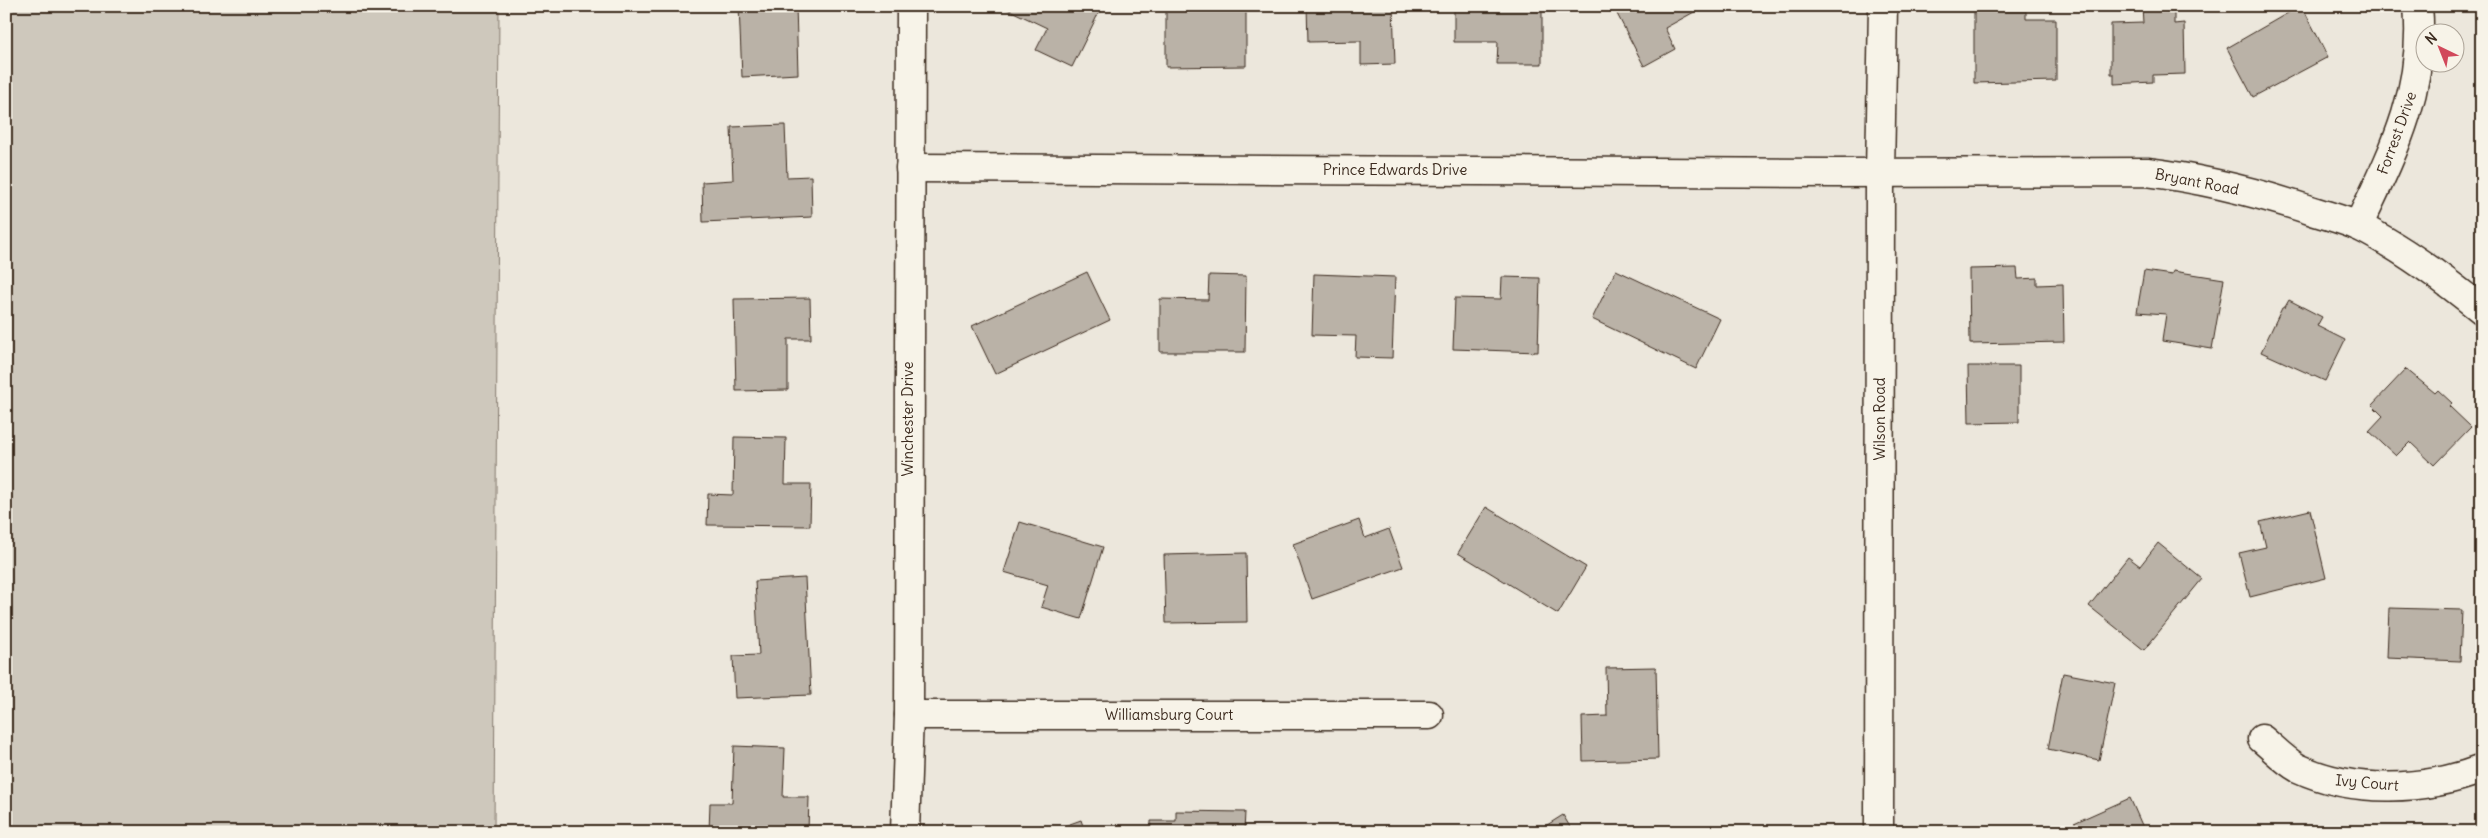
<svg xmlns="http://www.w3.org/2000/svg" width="2488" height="838" viewBox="0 0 2488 838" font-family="Delius,sans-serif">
  <rect width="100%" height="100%" fill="#ece7dc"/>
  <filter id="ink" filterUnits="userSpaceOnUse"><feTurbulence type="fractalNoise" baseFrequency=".02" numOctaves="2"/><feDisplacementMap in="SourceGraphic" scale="10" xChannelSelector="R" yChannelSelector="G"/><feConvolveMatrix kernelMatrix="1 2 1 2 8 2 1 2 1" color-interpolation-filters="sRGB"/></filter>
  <g filter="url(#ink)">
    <polygon fill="#cec8bc" stroke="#84796d" points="6,6 499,6 494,832 6,832"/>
    <g fill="#bab2a7" stroke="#3b2a1e">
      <polygon points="739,6 796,6 798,74 742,77"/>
      <polygon points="1001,6 1102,6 1072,67 1036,50 1047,28"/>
      <polygon points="1166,6 1246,6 1246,66 1166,67"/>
      <polygon points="1307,6 1393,6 1395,64 1361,65 1361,41 1308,42"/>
      <polygon points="1454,6 1542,6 1542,64 1497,64 1498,42 1454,42"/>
      <polygon points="1613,6 1705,6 1665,28 1675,49 1644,66"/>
      <polygon points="2142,6 2174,6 2174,24 2184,23 2185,74 2153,75 2153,82 2114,84 2114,74 2111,74 2111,24 2143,23"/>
      <polygon points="2300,6 2302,6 2328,57 2253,97 2227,48"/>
      <polygon points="1974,11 2026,11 2026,19 2056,19 2056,81 1974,83"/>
      <polygon points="785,125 787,177 811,176 812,217 703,222 702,182 733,180 731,127"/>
      <polygon points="2017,268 2018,279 2037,278 2037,285 2063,284 2064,342 1970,344 1969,269"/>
      <polygon points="1616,270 1720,319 1696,369 1592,319"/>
      <polygon points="2144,271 2172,275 2173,271 2224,279 2212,349 2162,341 2166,314 2137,312"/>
      <polygon points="1087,272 1110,320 995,374 972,326"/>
      <polygon points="1314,274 1395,277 1392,358 1355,357 1356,336 1312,335"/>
      <polygon points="1209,275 1246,276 1245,352 1160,352 1160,299 1208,300"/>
      <polygon points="1502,277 1540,278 1538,352 1453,349 1455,298 1501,299"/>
      <polygon points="810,298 811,339 788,339 788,390 736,391 734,299"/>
      <polygon points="2289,300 2322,317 2317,326 2345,340 2325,381 2261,352 2282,308 2285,307"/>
      <polygon points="1968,366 2019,366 2019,422 1969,423"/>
      <polygon points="2406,369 2435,393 2438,390 2452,403 2449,406 2471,427 2434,465 2410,442 2396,456 2369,431 2383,416 2372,405"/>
      <polygon points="734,437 786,438 785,484 811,484 810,526 707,525 708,494 733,495"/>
      <polygon points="1486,507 1586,567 1558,614 1458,553"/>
      <polygon points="2310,510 2326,578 2250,597 2239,553 2266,547 2260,522"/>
      <polygon points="1359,520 1365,538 1389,529 1403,567 1312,599 1293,544"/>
      <polygon points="1020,522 1103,547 1081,619 1041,607 1048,585 1004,572"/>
      <polygon points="2158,543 2202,579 2144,650 2089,606 2128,557 2140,566"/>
      <polygon points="1246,553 1247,622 1166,623 1164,555"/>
      <polygon points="805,578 811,695 735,698 733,656 759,655 755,581"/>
      <polygon points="2389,608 2462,610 2460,661 2387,658"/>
      <polygon points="1656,667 1658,759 1583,761 1582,717 1607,716 1606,668"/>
      <polygon points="2063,673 2115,683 2099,760 2048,749"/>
      <polygon points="734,746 785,748 783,797 809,797 808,832 709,832 710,803 732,803"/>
      <polygon points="2130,798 2145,832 2078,832 2074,823"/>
      <polygon points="1176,811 1245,812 1244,832 1151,832 1151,821 1176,821"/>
      <polygon points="1563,815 1573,832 1536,832"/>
      <polygon points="1081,820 1085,832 1048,832"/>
    </g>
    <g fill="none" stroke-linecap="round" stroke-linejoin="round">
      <defs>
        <g id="street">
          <path d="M910,168L1837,173L2147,172C2204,179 2259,193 2313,211C2328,216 2345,220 2360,227C2404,249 2444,279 2482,310"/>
          <path d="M2358,226C2393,153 2426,90 2418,6"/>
          <polyline points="909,715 1429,715"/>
          <path d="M2262,739C2273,748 2285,761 2298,768C2354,794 2425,791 2482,769"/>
          <polyline points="905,832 909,715 911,6"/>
        </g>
        <polyline id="secondary" points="1879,832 1880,173 1883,6"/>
      </defs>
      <use href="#street" stroke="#3b2a1e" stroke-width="31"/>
      <use href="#secondary" stroke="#3b2a1e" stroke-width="31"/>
      <use href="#street" stroke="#f7f3e8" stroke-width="28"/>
      <use href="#secondary" stroke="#f7f3e8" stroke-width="28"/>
    </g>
  </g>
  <g text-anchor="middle" stroke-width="4.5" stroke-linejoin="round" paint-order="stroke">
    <g font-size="15" fill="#3b2a1e" stroke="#f7f3e8">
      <text transform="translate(2397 133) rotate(-70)" y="5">Forrest Drive</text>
      <text x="1395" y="175">Prince Edwards Drive</text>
      <text transform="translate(2197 182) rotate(11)" y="5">Bryant Road</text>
      <text transform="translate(908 419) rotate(-90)" y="5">Winchester Drive</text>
      <text transform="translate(1880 419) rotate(-90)" y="5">Wilson Road</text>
      <text x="1169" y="720">Williamsburg Court</text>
      <text transform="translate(2367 783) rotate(5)" y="5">Ivy Court</text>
    </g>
  </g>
  <rect width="2488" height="838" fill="none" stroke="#f7f3e8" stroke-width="25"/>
  <rect x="12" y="12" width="2463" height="813" fill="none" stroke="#3b2a1e" stroke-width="2" filter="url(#ink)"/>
  <g transform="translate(2440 48) rotate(317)"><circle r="24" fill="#f7f3e8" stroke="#aca397"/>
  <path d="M0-4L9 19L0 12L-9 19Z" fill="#d1495b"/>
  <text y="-8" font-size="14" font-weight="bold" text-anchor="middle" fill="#3b2a1e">N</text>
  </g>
</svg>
